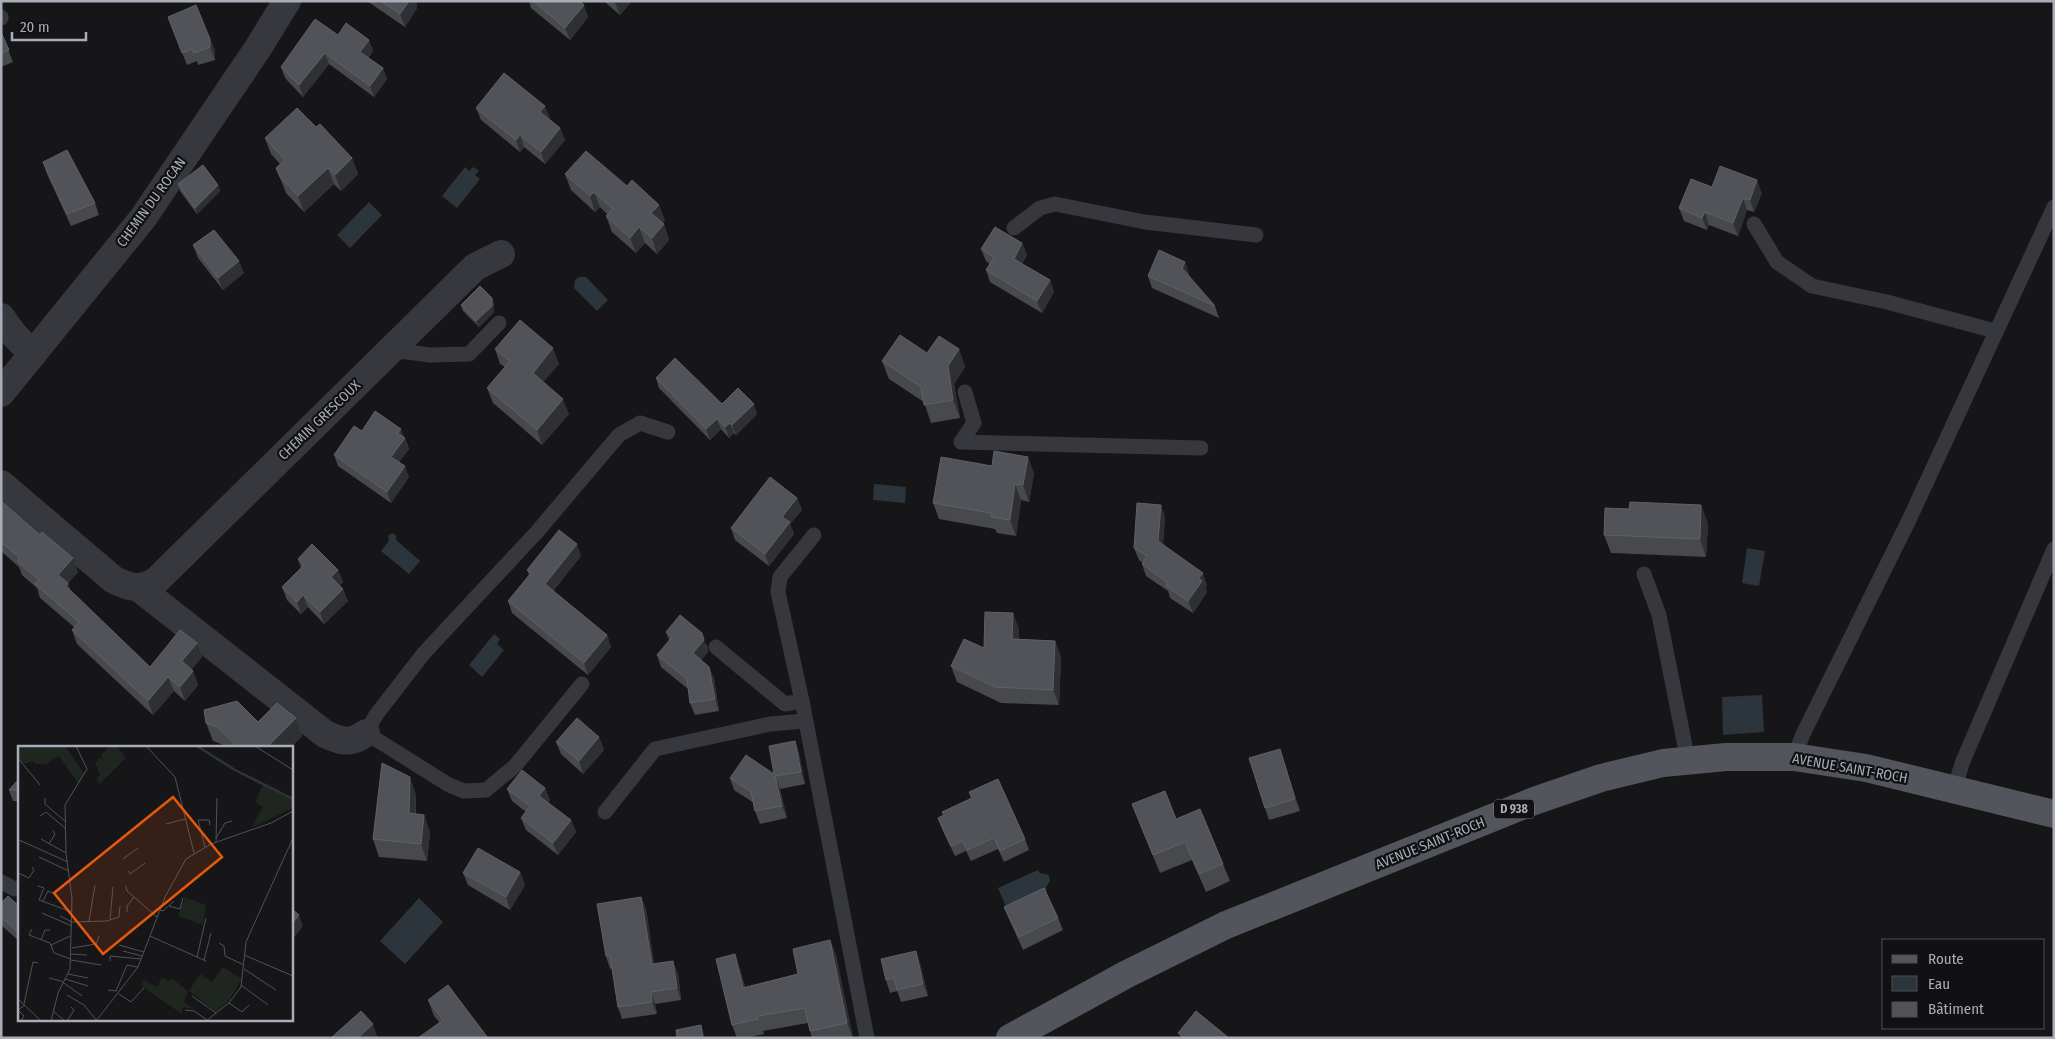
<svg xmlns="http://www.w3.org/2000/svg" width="2055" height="1039" viewBox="0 0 2055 1039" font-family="'Fira Sans Condensed',sans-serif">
  <rect width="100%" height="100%" fill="#161618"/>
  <g fill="#2c353c">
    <polygon points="465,167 469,171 473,167 479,171 475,175 480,179 457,208 442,196"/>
    <polygon points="369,202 382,215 350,248 337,235"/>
    <polygon points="579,277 586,277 608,300 597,311 574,288 575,280"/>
    <polygon points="874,484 906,487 905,503 873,500"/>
    <polygon points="392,533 396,535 396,540 420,561 409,574 381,551 389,541 388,536"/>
    <polygon points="1747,548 1765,551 1759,586 1742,583"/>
    <polygon points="494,634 500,639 497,644 504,650 482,677 469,665"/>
    <polygon points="1762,695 1764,732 1723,735 1722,697"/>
    <polygon points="1038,870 1040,873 1049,875 1050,881 1046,887 1047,890 1007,909 998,888"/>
    <polygon points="419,898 443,922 405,964 380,941"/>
  </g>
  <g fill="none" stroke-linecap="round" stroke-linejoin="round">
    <g stroke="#37383d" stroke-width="15">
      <polyline points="1,17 1,18"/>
      <polyline points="1754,224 1777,262 1812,286 1887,302 1995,331"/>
      <polyline points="1014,228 1040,208 1055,204 1145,222 1256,235"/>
      <polyline points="391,350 430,355 469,354 499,323"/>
      <polyline points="965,392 974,423 961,442 1201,448"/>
      <polyline points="814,535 780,577 778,592 802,701 867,1038"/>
      <polyline points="1644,574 1659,615 1688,761"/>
      <polyline points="716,647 785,704 802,701"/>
      <polyline points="582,684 515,766 486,790 464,791 449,785 366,733 376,715 424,653 536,533 619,435 640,423 668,432"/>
      <polyline points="1794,757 1803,734 1908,522 2054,207"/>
      <polyline points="1954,789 1963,761 2054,549"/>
      <polyline points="605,812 655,749 770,724 805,721"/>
      <polyline points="1,882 15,889 19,888"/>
    </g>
    <g stroke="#37383d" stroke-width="28">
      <polyline points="1,317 14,335 33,354"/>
      <polyline points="1,393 143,218 258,48 287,1"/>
      <path d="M1,484L114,580C131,588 139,590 156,581L475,267L501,254"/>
      <path d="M139,588L325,734C342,742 351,744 366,733"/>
    </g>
    <polyline stroke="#53555c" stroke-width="28" points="1010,1038 1127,974 1226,925 1534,801 1601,778 1663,763 1726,757 1794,757 1866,768 2054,814"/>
  </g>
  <g fill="#47494d">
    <polygon points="367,1 417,1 417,8 405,27"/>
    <polygon points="529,1 580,1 588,17 570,40 531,8"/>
    <polygon points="605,1 632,1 620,15 606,3"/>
    <polygon points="168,17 210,39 215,51 215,60 198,65 197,61 187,65"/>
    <polygon points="1,32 13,62 1,67"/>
    <polygon points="338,35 369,40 373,51 368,58 383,68 387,79 374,97 329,64 303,97 285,78 281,67"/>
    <polygon points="476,108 550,118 549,119 560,128 565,140 545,164 524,147 520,152 481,120"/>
    <polygon points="316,127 352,158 358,174 341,191 334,184 304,212 286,193 276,168 280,164 271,154 265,138"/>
    <polygon points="43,162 95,203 99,215 71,226 47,174"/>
    <polygon points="565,174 665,220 662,223 664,224 669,240 657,254 645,243 636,253 612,232 606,216 608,215 600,207 595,212 571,190"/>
    <polygon points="178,184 218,185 220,191 197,214 180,191"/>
    <polygon points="1712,187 1762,193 1754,212 1747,210 1738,236 1709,225 1707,230 1684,221 1679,208"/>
    <polygon points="1022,243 1027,255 1022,264 1050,280 1054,292 1042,313 990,282 986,270 990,264 986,261 981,249"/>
    <polygon points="193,245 244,273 223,290 198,258"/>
    <polygon points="1185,262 1189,274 1188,276 1215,306 1219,318 1152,288 1148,276"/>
    <polygon points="494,304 494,312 479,327 463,311 461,305"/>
    <polygon points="495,349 559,364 543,382 569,414 542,445 493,403 487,388 505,367 500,364"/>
    <polygon points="959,349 965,367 954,384 960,418 931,423 924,402 889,379 882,361 927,353"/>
    <polygon points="656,378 722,404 757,414 736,435 734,433 729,438 721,429 710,440 659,388"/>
    <polygon points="362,431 403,437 405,438 409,449 399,462 409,477 391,503 338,466 334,455"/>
    <polygon points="1034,473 1029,502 1021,500 1016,536 997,533 995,529 939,519 933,503"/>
    <polygon points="797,498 802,510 790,524 794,534 769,566 735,540 731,528"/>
    <polygon points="1,501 78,572 68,583 71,592 150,667 197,643 202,657 192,669 193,671 198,685 185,701 174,691 153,715 77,644 72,630 74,627 40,598 37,588 22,575 19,567 1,551"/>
    <polygon points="1629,509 1708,523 1706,557 1611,553 1604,535"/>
    <polygon points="1165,516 1163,545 1207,585 1205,588 1207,592 1193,613 1170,598 1168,591 1146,576 1142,564 1143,563 1139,560 1134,548"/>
    <polygon points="581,556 553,591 607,635 611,647 588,675 512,613 508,601 529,575 527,570"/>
    <polygon points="298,559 338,570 343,582 340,585 348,601 324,624 308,607 301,614 287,600 282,587 301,568"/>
    <polygon points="1019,629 1019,639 1055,641 1061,657 1059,705 1001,703 957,682 951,666 984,648"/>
    <polygon points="666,632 707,645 708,652 701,660 709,667 714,679 719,711 695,715 690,703 688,689 661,667 657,655 669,640"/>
    <polygon points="296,718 302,736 290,748 228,748 226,746 213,741 206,723 258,722"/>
    <polygon points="599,737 604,750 583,774 561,754 556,742"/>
    <polygon points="795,741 799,753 805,784 780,789 787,818 760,824 755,811 754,803 734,790 730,778 774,774"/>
    <polygon points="1280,749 1300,811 1269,820 1265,808"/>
    <polygon points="19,779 19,801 13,801 9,790"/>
    <polygon points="545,788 550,800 548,802 571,820 576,832 558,855 526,830 521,818 526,812 512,801 507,789"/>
    <polygon points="969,792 1025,839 1029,850 1004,862 998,849 971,861 966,851 955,856 942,829 938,818 971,798"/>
    <polygon points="416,795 416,814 424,815 430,833 427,861 379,857 373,839"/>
    <polygon points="1132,804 1176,819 1223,864 1230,881 1206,892 1192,860 1160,873 1139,822"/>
    <polygon points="520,872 525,885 510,910 468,885 463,873"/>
    <polygon points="641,897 646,909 654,964 678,973 681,1000 655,1004 657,1014 622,1019 618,1007 612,968 610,969 606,956"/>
    <polygon points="1,903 19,906 19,941 1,925"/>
    <polygon points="1004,907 1058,918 1063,930 1023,950 1009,919"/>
    <polygon points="830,940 836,955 853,1038 812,1038 808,1023 763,1031 764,1034 746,1038 737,1038 732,1025 740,969 745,987 798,974"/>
    <polygon points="920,963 928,996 901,1002 897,991 890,993 886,980"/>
    <polygon points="428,1000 488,1038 439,1022 434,1016"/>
  </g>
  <g fill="#2f3033">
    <polygon points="409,1 417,1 417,8 405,27 400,14"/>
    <polygon points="617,1 632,1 620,15 615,3"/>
    <polygon points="584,5 588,17 570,40 565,28"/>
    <polygon points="210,39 215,51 215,60 210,47"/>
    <polygon points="369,40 373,51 364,63 360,52"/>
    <polygon points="325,53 329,64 303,97 299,85"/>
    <polygon points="383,68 387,79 374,97 370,86"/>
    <polygon points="545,106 550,118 544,124 540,112"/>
    <polygon points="560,128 565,140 545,164 541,152"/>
    <polygon points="520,135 524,147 520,152 516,140"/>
    <polygon points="352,158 358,174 341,191 335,175"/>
    <polygon points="328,168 334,184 304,212 298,196"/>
    <polygon points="1757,180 1762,193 1754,212 1750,200"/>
    <polygon points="218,185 220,191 197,214 195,208"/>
    <polygon points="594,192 600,207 595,212 590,196"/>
    <polygon points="1743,198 1747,210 1738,236 1733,223"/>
    <polygon points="659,205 665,220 657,229 651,213"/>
    <polygon points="1705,212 1709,225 1707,230 1702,218"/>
    <polygon points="664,224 669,240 657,254 652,238"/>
    <polygon points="639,227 645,243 636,253 630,238"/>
    <polygon points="1022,243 1027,255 1018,271 1014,259"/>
    <polygon points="239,261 244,273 223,290 218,278"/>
    <polygon points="1185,262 1189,274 1186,280 1182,268"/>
    <polygon points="1050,280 1054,292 1042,313 1037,301"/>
    <polygon points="492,298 494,304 494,312 479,327 476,321"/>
    <polygon points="553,348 559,364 538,388 533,373"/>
    <polygon points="959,349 965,367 954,384 960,418 953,400 948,366"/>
    <polygon points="563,399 569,414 542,445 537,430"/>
    <polygon points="754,404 757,414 736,435 732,425"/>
    <polygon points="717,419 721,429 710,440 706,429"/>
    <polygon points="730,423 734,433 729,438 725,427"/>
    <polygon points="401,429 409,449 395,468 391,457 398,433"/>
    <polygon points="1028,457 1034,473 1029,502 1023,485"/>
    <polygon points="405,466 409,477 391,503 387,492"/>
    <polygon points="1015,484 1021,500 1016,536 1010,520"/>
    <polygon points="797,498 802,510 790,524 794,534 769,566 765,554 782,517"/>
    <polygon points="1161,505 1165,516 1162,553 1158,541"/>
    <polygon points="1701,505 1708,523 1706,557 1700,539"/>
    <polygon points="577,544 581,556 549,596 545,584"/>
    <polygon points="73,558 78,572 63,589 58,575"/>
    <polygon points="338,570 343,582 336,589 331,577"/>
    <polygon points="1203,573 1207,585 1205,588 1207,592 1193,613 1188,601 1199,578"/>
    <polygon points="68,583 73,597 66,586"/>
    <polygon points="343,589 348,601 324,624 320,612"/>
    <polygon points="303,595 308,607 301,614 297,602"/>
    <polygon points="1013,613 1019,629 1018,655 1012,639"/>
    <polygon points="702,633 708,652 697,666 693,653"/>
    <polygon points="607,635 611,647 588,675 584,663"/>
    <polygon points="1055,641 1061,657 1059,705 1053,690"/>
    <polygon points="197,643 202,657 187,675 182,661"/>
    <polygon points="709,667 714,679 719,711 715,699"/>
    <polygon points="193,671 198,685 185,701 180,687"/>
    <polygon points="168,677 174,691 153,715 148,701"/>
    <polygon points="296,718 302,736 290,748 266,748"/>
    <polygon points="599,737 604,750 583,774 579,761"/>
    <polygon points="795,741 799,753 805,784 801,772"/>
    <polygon points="1280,749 1284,761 1300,811 1295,799"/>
    <polygon points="775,776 780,789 787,818 782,806"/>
    <polygon points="410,777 416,795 415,831 409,813"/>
    <polygon points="545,788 550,800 544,808 539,796"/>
    <polygon points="424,815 430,833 427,861 421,844"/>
    <polygon points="571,820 576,832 558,855 553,843"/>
    <polygon points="520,872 525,885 510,910 506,897"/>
    <polygon points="641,897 646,909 656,976 652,964"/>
    <polygon points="299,915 303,926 291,941 291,925"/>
    <polygon points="830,940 836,955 853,1038 847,1023"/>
    <polygon points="916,951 920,963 928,996 923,984"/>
    <polygon points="735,954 740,969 748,1003 743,988"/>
    <polygon points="673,961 678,973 681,1000 677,988"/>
    <polygon points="651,992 655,1004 657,1014 652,1002"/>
    <polygon points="373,1024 378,1038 358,1038"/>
    <polygon points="701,1025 705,1038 703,1038"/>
  </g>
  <g fill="#525359" stroke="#5f6168">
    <polygon points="381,1 409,1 400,14"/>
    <polygon points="533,1 580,1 584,5 565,28"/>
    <polygon points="196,5 210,39 210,47 194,53 192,49 182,53 168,17"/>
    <polygon points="315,19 338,35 346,23 369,40 360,52 383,68 370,86 325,53 299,85 281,67"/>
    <polygon points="1,32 9,50 1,53"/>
    <polygon points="504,73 545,106 540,112 560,128 541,152 520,135 516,140 476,108"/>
    <polygon points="297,108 316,127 320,124 352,158 335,175 328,168 298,196 280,177 276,168 285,160 265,138"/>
    <polygon points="67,150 95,203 67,214 43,162"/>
    <polygon points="586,151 627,186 632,180 659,205 651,213 664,224 652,238 639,227 630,238 606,216 613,209 594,192 590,196 565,174"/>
    <polygon points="203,165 218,185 195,208 178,184"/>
    <polygon points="1720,166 1757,180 1750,200 1743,198 1733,223 1705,212 1702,218 1679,208 1691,179 1712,187"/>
    <polygon points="995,227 1022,243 1014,259 1050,280 1037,301 986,270 994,257 981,249"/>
    <polygon points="214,230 239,261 218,278 193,245"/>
    <polygon points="1159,250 1185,262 1182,268 1215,306 1148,276"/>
    <polygon points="480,286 492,298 492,306 476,321 461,305"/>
    <polygon points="520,320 553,348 533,373 563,399 537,430 487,388 510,361 495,349"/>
    <polygon points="900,335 927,353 939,336 959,349 948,366 953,400 924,405 921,387 882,361"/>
    <polygon points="675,358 722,404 738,388 754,404 732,425 730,423 725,427 717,419 706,429 656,378"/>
    <polygon points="375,411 401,429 398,433 405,438 391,457 405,466 387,492 334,455 354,426 362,431"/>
    <polygon points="994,451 1028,457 1023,485 1015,484 1010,520 991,517 991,513 933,503 941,457 992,466"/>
    <polygon points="770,477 797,498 782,517 790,522 765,554 731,528"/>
    <polygon points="1,501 40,535 42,532 73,558 58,575 68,583 66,586 150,667 180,630 197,643 182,661 193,671 180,687 168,677 148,701 72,630 79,622 35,584 39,580 17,561 20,558 1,542"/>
    <polygon points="1630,502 1701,505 1700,539 1604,535 1605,508 1629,509"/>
    <polygon points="1137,503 1161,505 1158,541 1203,573 1199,578 1202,581 1188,601 1166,586 1168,583 1142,564 1147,556 1134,548"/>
    <polygon points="559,530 577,544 545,584 607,635 584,663 508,601 531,573 527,570"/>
    <polygon points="312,544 338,570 331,577 343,589 320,612 303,595 297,602 282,587 304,565 298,559"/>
    <polygon points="985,612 1013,613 1012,639 1055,641 1053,690 995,687 951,666 964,639 984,648"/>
    <polygon points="680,615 702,633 704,640 693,653 709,667 715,699 690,703 687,679 657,655 672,637 666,632"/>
    <polygon points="237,701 258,722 277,703 296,718 266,748 239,748 219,728 206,723 204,710"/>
    <polygon points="577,718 599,737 579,761 556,742"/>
    <polygon points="795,741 801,772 775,776 782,806 755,811 751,792 730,778 746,755 774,774 769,746"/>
    <polygon points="1280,749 1295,799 1265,808 1249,758"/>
    <polygon points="382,763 410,777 409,813 424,815 421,844 373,839"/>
    <polygon points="522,770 545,788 539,796 571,820 553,843 521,818 530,806 507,789"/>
    <polygon points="19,779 19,790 9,790"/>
    <polygon points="998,779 1025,839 1000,851 994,838 967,850 963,841 951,846 938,818 944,815 942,812 972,798 969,792"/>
    <polygon points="1165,791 1176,819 1200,809 1223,864 1199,874 1185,842 1153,855 1132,804"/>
    <polygon points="478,848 520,872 506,897 463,873"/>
    <polygon points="1044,888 1058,918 1019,937 1004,907"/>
    <polygon points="8,896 19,906 19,933 1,917 1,903"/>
    <polygon points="641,897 652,964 673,961 677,988 651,992 652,1002 618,1007 610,956 606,956 597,904"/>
    <polygon points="291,908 299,915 291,925"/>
    <polygon points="830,940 847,1023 810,1031 805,1008 758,1016 758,1019 732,1025 716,959 735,954 743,988 798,974 793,949"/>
    <polygon points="916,951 923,984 897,990 894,978 886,980 881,959"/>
    <polygon points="448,985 488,1038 418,1038 443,1020 428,1000"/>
    <polygon points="361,1011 373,1024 358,1038 331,1038"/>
    <polygon points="1196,1011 1229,1038 1183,1038 1178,1033"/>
    <polygon points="701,1025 703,1038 677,1038 676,1030"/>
  </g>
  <g text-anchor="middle" stroke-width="4.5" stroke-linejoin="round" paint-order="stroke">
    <rect fill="#111113" stroke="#7b7e86" stroke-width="1" x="1494" y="799.5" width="40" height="19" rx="4"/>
    <g font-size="12" font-weight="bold" fill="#a8adb8">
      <text x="1514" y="813">D 938</text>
    </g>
    <g font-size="14" fill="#a8adb8" stroke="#111113">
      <text transform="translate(151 202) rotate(-54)" y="5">CHEMIN DU ROCAN</text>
      <text transform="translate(319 420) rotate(-44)" y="5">CHEMIN GRESCOUX</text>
      <text transform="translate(1850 768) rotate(10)" y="5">AVENUE SAINT-ROCH</text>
      <text transform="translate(1430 843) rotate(-22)" y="5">AVENUE SAINT-ROCH</text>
    </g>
  </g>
  <g transform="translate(18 746)">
    <rect width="275" height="275" fill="#161618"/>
    <path d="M0,0H47L66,27L60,37L41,10L28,18H17L15,15L7,18L0,12ZM92,0H99L108,12L82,38L78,33L82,29L77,17L82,11L87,16L83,9ZM245,39L275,54V62L233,82L245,61L250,64L237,56ZM167,151L188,159L185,179L160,170ZM205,221L224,233L210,256L198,266L171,245L182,228L194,236ZM144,231L151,235L153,232L170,245L166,256L176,263L164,261V268L123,240L126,234L139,241Z" fill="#1e261f"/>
    <path fill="none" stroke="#2c353c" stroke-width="2.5" d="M179,0L217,24L275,53"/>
    <path fill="none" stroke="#505258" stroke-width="1" d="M128,0L157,31L176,107M237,0L275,24M0,12L22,39M27,52V58L48,76M22,70L28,66L47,82M148,78L167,73M198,92L207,77L214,75M23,93L48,107M1,94L50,116M198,96L199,52M31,98L37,88L35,85M187,101L180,74H191L192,79M21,111L51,125M105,113L120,102M110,125L112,128L127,117M0,127L11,132L16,124L14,121M20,140L26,142L21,154L54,166M108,140L109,145L139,171M25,155L30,145L37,148M151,160L162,163L165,152M142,164L145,165L156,155M109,166V160L116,151M24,167L54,180M42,170L54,176L89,175L101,171L102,160M92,173L95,141M71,175L77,139M14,183L11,189L32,197L36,207L53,213M132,190L188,215M23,194L27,184H32M201,197L206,200L207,210L226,219M33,199L52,190M101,199L126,206M54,202L78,198L81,190M105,205L124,210M53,208L69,209M226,209L275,230M179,211L188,172M53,214L83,219M186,214L193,187M92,215V210L123,213M226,223L258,244M50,228L70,232M31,232L43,235L64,250M47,233L70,240M223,239L250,259M90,244L98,245L109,219L120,221M101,248L113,256L126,242M49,249L66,259L79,275M174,250L198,267M0,253L23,275M211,257L224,266L231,259M6,258L15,216L20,217M167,264L176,265L189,274M35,265L47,275M3,275L6,270L0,264L7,259M33,275L40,247L52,223L54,153L48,107L47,59L69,23L58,0M49,275L56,264L53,261M78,275L120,221L147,151L168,113L193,98L253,77L275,65M188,275L211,257L223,241L228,196L275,92"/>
    <path fill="#e8590c" fill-opacity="0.15" stroke="#e8590c" stroke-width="2.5" d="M155,51L204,111L85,208L36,147Z"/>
    <rect width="275" height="275" fill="none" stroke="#a8adb8" stroke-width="2.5"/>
  </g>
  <rect width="2055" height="1039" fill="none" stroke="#a8adb8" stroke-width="5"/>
  <rect x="1882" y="939" width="162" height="90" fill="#111113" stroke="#4d4f55"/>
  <rect x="1892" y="955" width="25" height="8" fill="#53555c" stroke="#4d4f55"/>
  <text x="1928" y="964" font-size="15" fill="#a8adb8">Route</text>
  <rect x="1892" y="976" width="25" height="15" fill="#2c353c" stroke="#4d4f55"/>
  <text x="1928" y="989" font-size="15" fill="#a8adb8">Eau</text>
  <rect x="1892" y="1002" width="25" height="15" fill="#525359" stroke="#4d4f55"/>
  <text x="1928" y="1014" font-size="15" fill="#a8adb8">Bâtiment</text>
  <path d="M12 32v8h74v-8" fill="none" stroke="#a8adb8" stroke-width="2.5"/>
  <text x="20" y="32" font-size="15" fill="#a8adb8" stroke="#111113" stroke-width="4" paint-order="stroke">20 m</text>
</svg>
